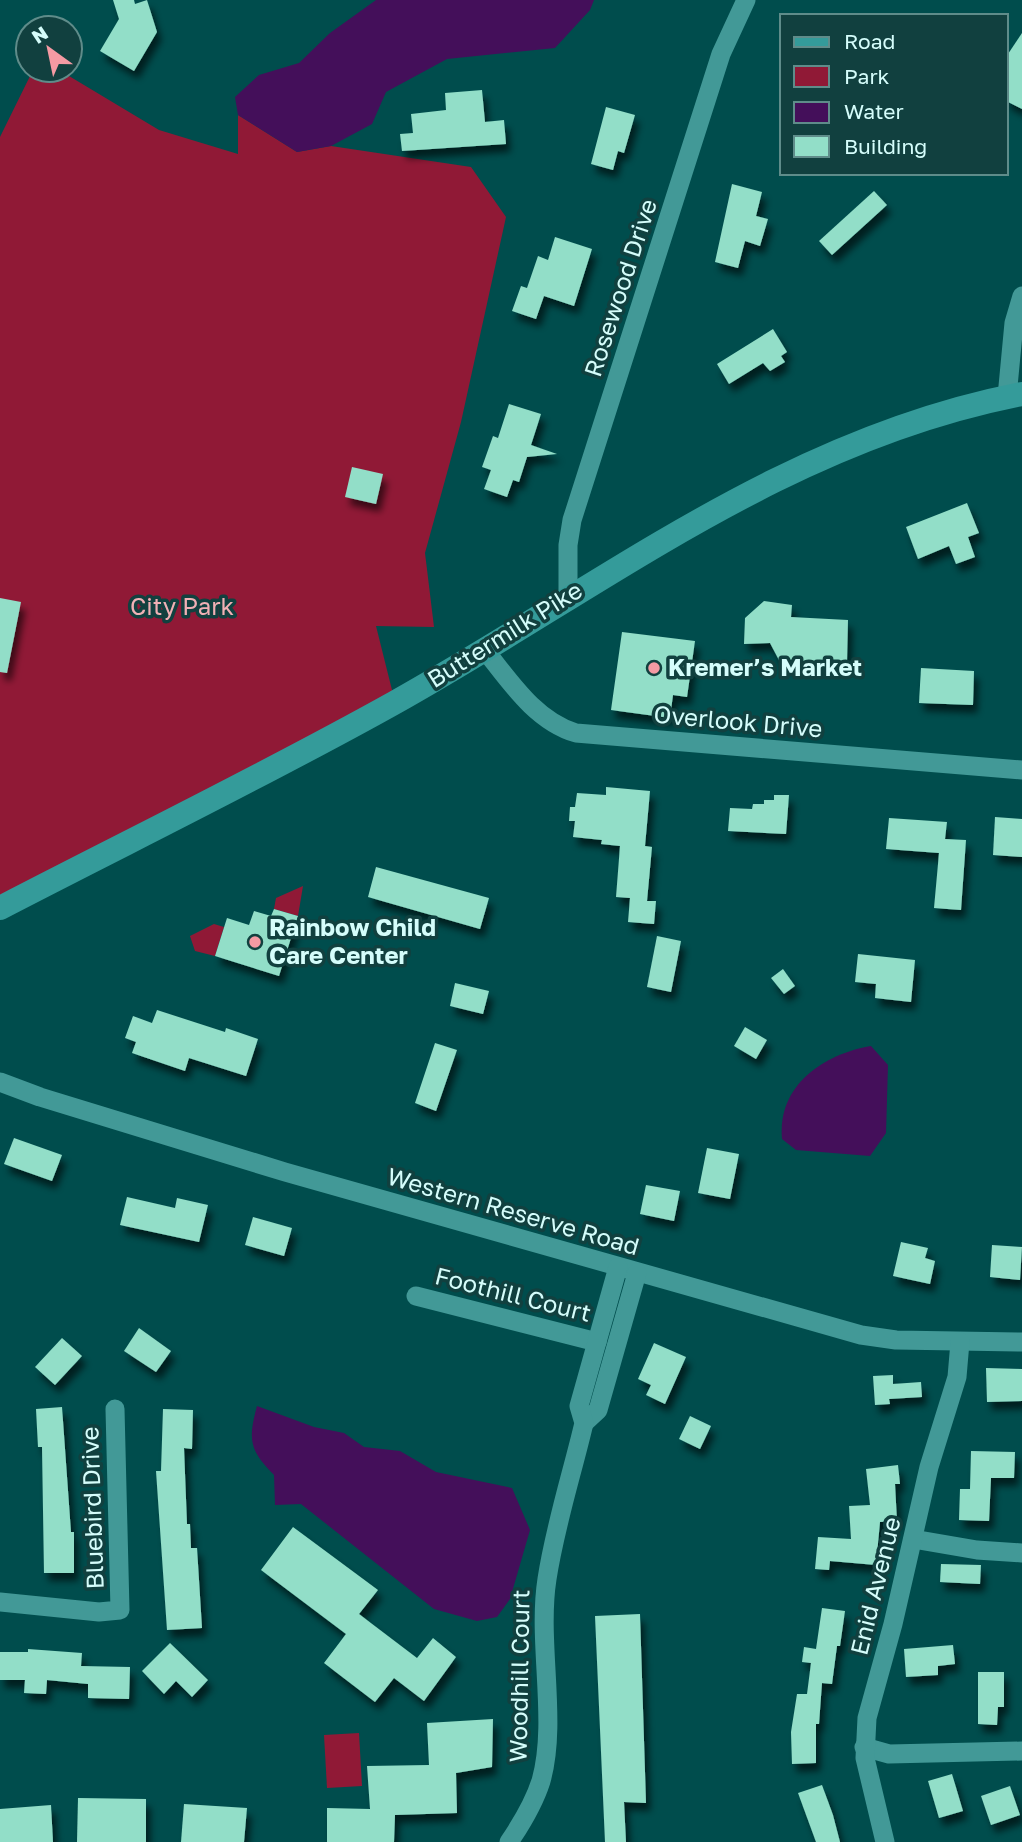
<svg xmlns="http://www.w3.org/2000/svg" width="1022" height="1842" viewBox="0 0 1022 1842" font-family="'Golos Text',sans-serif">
  <defs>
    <filter id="shadow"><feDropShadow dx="4.5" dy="8" stdDeviation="3.5" flood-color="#0009"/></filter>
  </defs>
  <rect width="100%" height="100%" fill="#004d4d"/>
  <g fill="#901936">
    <polygon points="33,70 59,70 159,130 238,154 238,115 297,152 331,146 471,167 506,217 461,422 425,553 434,627 376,626 395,702 0,908 0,137"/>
    <polygon points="303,886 298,916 274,909 276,898"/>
    <polygon points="214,924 224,927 215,956 195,951 190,936"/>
    <polygon points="359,1733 362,1786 327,1788 324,1735"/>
  </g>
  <g fill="#440f5a">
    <polygon points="376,0 594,0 590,10 555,48 447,59 386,92 372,124 331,146 297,152 238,115 235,97 259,75 299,63 330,33"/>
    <path d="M871,1046L888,1065L886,1133L870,1156L796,1150L782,1139C777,1085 824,1054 871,1046Z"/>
    <path d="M257,1406L314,1427L344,1433L364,1447L400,1451L436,1472L512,1488L530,1530L510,1599L497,1617L477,1621L434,1609L301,1504L275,1505L274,1475C249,1450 248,1439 257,1406Z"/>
  </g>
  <g fill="#92dec8" filter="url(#shadow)">
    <polygon points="113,0 134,0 135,4 147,0 157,32 134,71 100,51 119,19"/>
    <polygon points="1022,33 1022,109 1006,101 1006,57"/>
    <polygon points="482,90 485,122 504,120 506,144 402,151 400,134 413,133 411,114 446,110 445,93"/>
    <polygon points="606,107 635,115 624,153 618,151 613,170 591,164"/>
    <polygon points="732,184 762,192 756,216 768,219 760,246 745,241 738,268 715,262"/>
    <polygon points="874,191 887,205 832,255 819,241"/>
    <polygon points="555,237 592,249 574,306 544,296 536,319 512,311 521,286 527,288 538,256 548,260"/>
    <polygon points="773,329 787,352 781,356 785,362 770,371 763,363 729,384 717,364"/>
    <polygon points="509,404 541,414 531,445 557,454 527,457 519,482 513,480 507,497 484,489 491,470 482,467 493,436 498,438"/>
    <polygon points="352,467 383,474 376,504 345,497"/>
    <polygon points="967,503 979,533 968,537 975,557 956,564 949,546 918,559 906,527"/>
    <polygon points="0,598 21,602 7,673 0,672"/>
    <polygon points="764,601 792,605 791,617 848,620 847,662 781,664 770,643 744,644 745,618"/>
    <polygon points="622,632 695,641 687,697 673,695 670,718 611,710"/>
    <polygon points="921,668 974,671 973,705 919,703"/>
    <polygon points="606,787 650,791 645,846 652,847 647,901 656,901 654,924 628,922 630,898 616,897 620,846 601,844 602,840 573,837 575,821 569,821 570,807 575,807 577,793 606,795"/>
    <polygon points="774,795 789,795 786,834 728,831 730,808 752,809 753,804 764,804 764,800 774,800"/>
    <polygon points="995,817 1022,819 1022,857 993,855"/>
    <polygon points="889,818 947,822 945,839 966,840 961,910 934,908 939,853 886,849"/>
    <polygon points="376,867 489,898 480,929 368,897"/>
    <polygon points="274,909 298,916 279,976 215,956 227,918 249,925 254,911 271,916"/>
    <polygon points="657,936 681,941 671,992 647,987"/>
    <polygon points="858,954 915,960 911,1002 875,998 876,984 855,982"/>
    <polygon points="783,969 795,986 784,994 771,978"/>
    <polygon points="455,983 489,991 483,1014 450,1006"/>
    <polygon points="157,1010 225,1032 226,1028 258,1039 246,1076 189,1058 185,1071 132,1053 136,1042 125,1038 133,1016 152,1023"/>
    <polygon points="745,1027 767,1040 756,1059 734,1046"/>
    <polygon points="435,1043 457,1050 436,1111 415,1103"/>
    <polygon points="14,1138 62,1155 52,1181 4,1164"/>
    <polygon points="707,1148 739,1154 730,1199 698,1193"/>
    <polygon points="646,1185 680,1191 674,1221 640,1214"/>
    <polygon points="127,1197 175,1208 177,1198 208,1205 199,1242 120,1225"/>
    <polygon points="253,1217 292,1228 284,1256 245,1245"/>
    <polygon points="901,1242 928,1248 925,1258 935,1261 930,1284 893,1276"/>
    <polygon points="992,1245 1022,1247 1020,1280 990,1277"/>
    <polygon points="139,1328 171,1351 156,1372 124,1351"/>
    <polygon points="62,1338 82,1356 55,1385 35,1367"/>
    <polygon points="654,1343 686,1357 665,1404 646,1395 651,1385 638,1379"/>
    <polygon points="986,1368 1022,1369 1022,1401 987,1402"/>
    <polygon points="893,1375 893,1384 921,1382 922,1397 889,1399 890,1404 875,1405 873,1376"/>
    <polygon points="62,1407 71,1532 74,1532 74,1573 44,1573 42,1447 38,1447 36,1409"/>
    <polygon points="163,1409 193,1410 192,1449 184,1448 187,1524 190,1524 191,1548 197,1548 202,1628 167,1630 156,1471 161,1471"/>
    <polygon points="690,1416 711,1426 700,1449 679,1439"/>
    <polygon points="971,1451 1015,1452 1014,1478 991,1478 989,1521 959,1520 960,1489 970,1489"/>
    <polygon points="898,1465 900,1484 895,1484 897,1521 880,1522 876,1565 830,1561 829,1570 815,1569 818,1537 851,1539 849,1506 870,1505 866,1469"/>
    <polygon points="293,1527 378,1590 359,1614 417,1658 433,1638 456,1657 424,1701 394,1678 375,1702 324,1663 346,1634 261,1570"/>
    <polygon points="941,1564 981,1565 980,1584 940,1582"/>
    <polygon points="822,1608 845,1611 840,1646 837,1646 832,1684 822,1683 819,1724 816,1724 816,1763 792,1764 791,1732 797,1694 807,1694 811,1663 802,1662 804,1647 816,1649"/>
    <polygon points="640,1614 646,1803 624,1802 626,1842 605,1842 595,1616"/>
    <polygon points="170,1643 208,1680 192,1697 176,1681 164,1694 142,1671"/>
    <polygon points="953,1645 955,1664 938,1666 938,1675 906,1677 904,1649"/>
    <polygon points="28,1649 82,1653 81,1666 130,1667 129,1699 88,1698 88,1684 47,1680 46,1694 24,1693 25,1680 0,1680 0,1652 28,1652"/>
    <polygon points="978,1672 1004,1672 1004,1707 998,1707 997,1725 978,1724"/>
    <polygon points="493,1719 492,1767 456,1773 457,1813 395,1815 394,1842 327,1842 327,1808 370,1809 367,1766 429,1765 427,1723"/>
    <polygon points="952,1774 963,1811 939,1818 928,1781"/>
    <polygon points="822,1785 833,1815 840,1842 816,1842 798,1793"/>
    <polygon points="1010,1786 1020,1815 991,1825 981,1796"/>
    <polygon points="78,1798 146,1799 146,1842 77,1842"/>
    <polygon points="184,1804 247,1808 244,1842 181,1842"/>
    <polygon points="51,1805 53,1842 0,1842 0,1809"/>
  </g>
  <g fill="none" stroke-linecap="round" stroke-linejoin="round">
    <g stroke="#429997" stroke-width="19">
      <polyline points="1007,397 1014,323 1022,296"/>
      <polyline points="568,596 568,545 572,520 721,54 746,0"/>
      <path d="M484,649C509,680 535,721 576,733L1022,770"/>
      <polyline points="0,1082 40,1097 285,1172 861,1335 896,1340 1022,1342"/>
      <polyline points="416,1296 597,1342"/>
      <polyline points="584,1423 598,1410 637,1273"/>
      <polyline points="913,1539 977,1550 1022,1553"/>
      <polyline points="0,1602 99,1612 120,1610 115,1409"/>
      <polyline points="864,1747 889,1754 1022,1751"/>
      <path d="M509,1842C522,1823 534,1803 541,1781C558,1721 537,1643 547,1579C555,1526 572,1474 584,1423L579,1406L618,1267"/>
      <polyline points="885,1842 865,1758 867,1718 893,1624 929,1467 957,1377 960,1342"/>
    </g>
    <path stroke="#349b9a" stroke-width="24" d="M0,908C131,840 265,775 394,703C600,588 783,440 1022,394"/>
  </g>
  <g fill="#f49aa3" stroke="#11403f" stroke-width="2.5">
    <circle cx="654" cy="668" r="7"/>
    <circle cx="255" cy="942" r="7"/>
  </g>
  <g text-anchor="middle" stroke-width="7" stroke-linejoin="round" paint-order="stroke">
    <g font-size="24" fill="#d5fdfb" stroke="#11403f">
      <text transform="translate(621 288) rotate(-72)" y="8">Rosewood Drive</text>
      <text transform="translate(505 635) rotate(-32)" y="8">Buttermilk Pike</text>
      <text transform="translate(738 722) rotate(5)" y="8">Overlook Drive</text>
      <text transform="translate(513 1212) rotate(16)" y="8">Western Reserve Road</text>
      <text transform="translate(513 1295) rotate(14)" y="8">Foothill Court</text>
      <text transform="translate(93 1508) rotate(-92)" y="8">Bluebird Drive</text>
      <text transform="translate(876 1586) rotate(-76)" y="8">Enid Avenue</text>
      <text transform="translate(520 1676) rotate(-89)" y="8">Woodhill Court</text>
    </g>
    <g font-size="24" fill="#f1b0b5" stroke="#11403f">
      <text x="182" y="615">City Park</text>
    </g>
    <g font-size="24" font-weight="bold" fill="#d5fdfb" stroke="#11403f" text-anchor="start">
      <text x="668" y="676">Kremer’s Market</text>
      <text x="269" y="936">Rainbow Child<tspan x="269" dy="28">Care Center</tspan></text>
    </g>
  </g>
  <rect x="780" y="14" width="228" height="161" fill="#11403f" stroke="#5f8c8a" stroke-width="2"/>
  <rect x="794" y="37" width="35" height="10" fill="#349b9a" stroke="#5f8c8a" stroke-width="2"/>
  <text x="844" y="49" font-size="21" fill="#d5fdfb">Road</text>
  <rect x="794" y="66" width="35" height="21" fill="#901936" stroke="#5f8c8a" stroke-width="2"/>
  <text x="844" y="84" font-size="21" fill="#d5fdfb">Park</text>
  <rect x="794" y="102" width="35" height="21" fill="#440f5a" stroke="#5f8c8a" stroke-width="2"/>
  <text x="844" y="119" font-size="21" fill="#d5fdfb">Water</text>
  <rect x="794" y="136" width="35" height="21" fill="#92dec8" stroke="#5f8c8a" stroke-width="2"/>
  <text x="844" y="154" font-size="21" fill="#d5fdfb">Building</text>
  <g transform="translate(49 49) rotate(327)"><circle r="33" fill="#11403f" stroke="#5f8c8a" stroke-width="2"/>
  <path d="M0-5L12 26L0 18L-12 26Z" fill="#f49aa3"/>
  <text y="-10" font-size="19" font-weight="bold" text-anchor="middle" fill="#d5fdfb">N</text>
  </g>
</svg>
